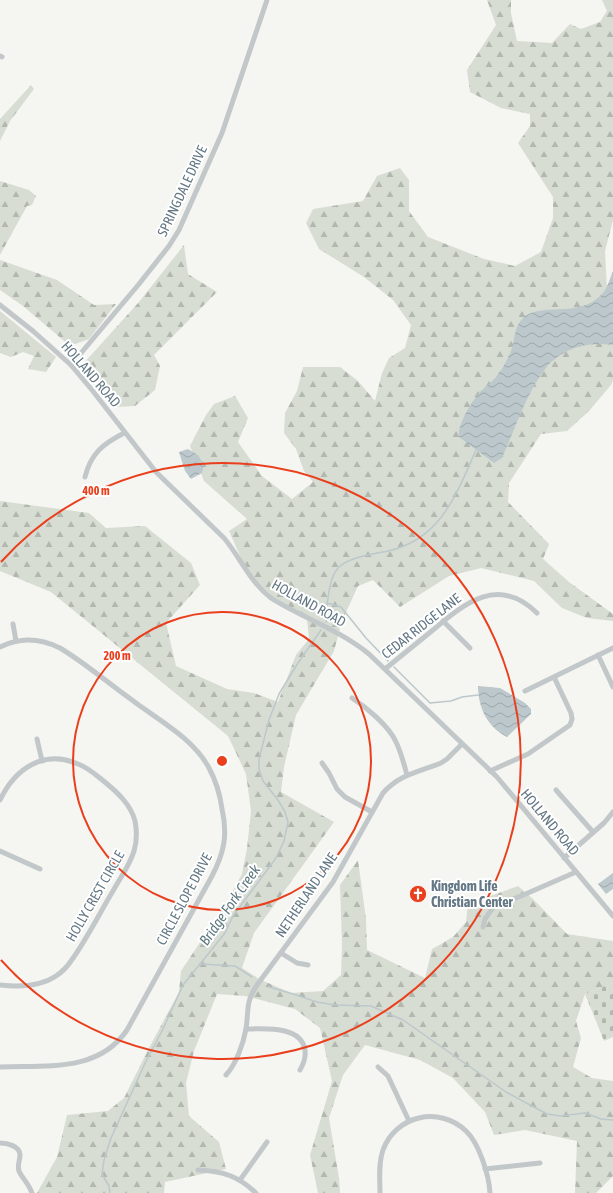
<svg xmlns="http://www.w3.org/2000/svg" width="613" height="1193" viewBox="0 0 613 1193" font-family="'Asap Condensed',sans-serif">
  <defs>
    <pattern id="forest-firs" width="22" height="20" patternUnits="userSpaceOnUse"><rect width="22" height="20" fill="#d7ddd2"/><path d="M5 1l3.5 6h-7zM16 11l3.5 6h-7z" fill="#b2b8b0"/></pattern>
    <pattern id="cemetery-stones" width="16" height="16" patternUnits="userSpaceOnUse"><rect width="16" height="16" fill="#d7ddd2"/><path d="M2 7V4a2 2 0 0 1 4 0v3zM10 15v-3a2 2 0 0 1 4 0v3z" fill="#b2b8b0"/></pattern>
    <pattern id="water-waves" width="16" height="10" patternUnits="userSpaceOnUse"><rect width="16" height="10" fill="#bcc8cc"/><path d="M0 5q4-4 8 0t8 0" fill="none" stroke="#9ca7ab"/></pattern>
  </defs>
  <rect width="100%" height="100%" fill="#f5f5f1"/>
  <g fill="url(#forest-firs)">
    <polygon points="487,0 511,0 511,13 517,41 552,43 570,24 581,29 600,22 607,11 602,0 613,0 613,220 605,251 607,289 613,290 613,380 611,385 589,411 567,431 541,434 509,483 508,502 549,544 543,559 569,582 613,614 613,621 587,618 562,608 534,581 481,568 449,576 400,607 373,580 358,586 342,621 334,651 296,715 284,767 281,792 334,822 254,933 242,968 259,979 291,993 323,991 341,975 342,946 340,885 358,860 366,919 367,950 425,978 432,949 453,937 466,922 468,904 518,886 533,899 567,934 613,941 613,983 585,994 576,1021 581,1038 573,1067 592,1078 613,1081 613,1176 596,1193 575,1193 577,1141 525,1130 494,1135 485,1112 453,1078 420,1060 365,1045 343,1075 329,1118 339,1178 340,1193 318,1193 310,1155 332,1081 320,1028 295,1009 245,996 217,994 194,1051 186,1083 189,1116 219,1142 226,1169 165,1182 164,1193 37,1193 57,1157 67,1115 108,1111 124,1098 149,1048 179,992 181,971 228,900 242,874 247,848 251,811 246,774 228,736 51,592 0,571 0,501 89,513 106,528 145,526 191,563 200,585 166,623 176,666 227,689 254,693 278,702 296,655 309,639 307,619 270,600 244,565 229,531 247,519 204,481 190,446 206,415 214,404 235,396 248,418 238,442 262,476 292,499 313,482 304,471 296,449 284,433 285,413 297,391 303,367 340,367 358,381 375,401 382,373 389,358 405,348 411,325 393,300 364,277 319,249 306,223 313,209 363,201 377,176 400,168 409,180 409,211 428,237 484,259 515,266 541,252 553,218 553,197 518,143 530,126 530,114 501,108 470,92 467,70 496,25"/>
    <polygon points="31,85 34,89 10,121 0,141 0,119"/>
    <polygon points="0,181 29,190 36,196 32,205 27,206 0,255"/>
    <polygon points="184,245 188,274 217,292 154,355 160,366 155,390 135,406 116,407 83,364 139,302"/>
    <polygon points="0,260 57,280 94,305 116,304 89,339 70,346 23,306 0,290"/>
    <polygon points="0,311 56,357 46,372 28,369 34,356 23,352 11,357 0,353"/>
  </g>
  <polygon fill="url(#cemetery-stones)" points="613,983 613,1037 604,1041 585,994"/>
  <g fill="url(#water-waves)">
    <path d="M613,271V345C594,342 576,345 560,355C557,358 553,360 550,363C528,388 516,427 502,458L494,463L459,437C457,425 472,401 480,392C486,386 493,381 498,375C503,368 508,358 511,351C515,341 514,327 522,319C539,301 579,319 601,295C607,290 610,278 613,271Z"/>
    <polygon points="188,449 198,455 204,465 202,473 191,479 185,471 179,452"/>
    <path d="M478,686L500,688L525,703L531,709V714L507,737C487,727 478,707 478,686Z"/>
    <polygon points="613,873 613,889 606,894 598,884"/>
  </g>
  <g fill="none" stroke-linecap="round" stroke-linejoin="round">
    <g stroke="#bcc8cc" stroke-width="1.5">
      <polyline points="327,603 341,607 366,638 388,661"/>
      <path d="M326,622C328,616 326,610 327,604C329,593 330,576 339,567C349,557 374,554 388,551C441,539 456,495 476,450"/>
      <polyline points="394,667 430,703 451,701 462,697 478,695"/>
      <polyline points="201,964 235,966 252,977"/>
      <polyline points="269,987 290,993 317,1002 335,1005 371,1006 403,1020 506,1092 547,1114 560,1116 585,1113 601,1119 613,1120"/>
      <polyline points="110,1193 109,1186 102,1174 104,1160 111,1138 147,1059 162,1031 183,985 225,933 233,916 276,858 284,841 288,822 285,812 278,800 263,781 259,769 259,759 269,720 279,694 298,663 321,630"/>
    </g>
    <g stroke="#c2c7c9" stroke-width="5">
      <polyline points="0,56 2,57"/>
      <path d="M0,305L33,331L71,365L92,390L156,472L224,538C240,557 250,582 271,598C280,604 290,609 300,614C324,626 348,637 369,654L497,777L613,916"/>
      <polyline points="71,365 139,284 169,246 179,230 222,133 267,0"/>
      <path d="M85,477C91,453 103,444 124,433"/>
      <polyline points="443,621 470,648"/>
      <polyline points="13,624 16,641"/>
      <path d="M0,647C20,637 40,638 60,648C85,663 108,683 132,700C158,720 193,738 209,768C216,781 220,794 222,809C228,835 224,853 212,876L127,1030C98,1073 45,1065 0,1067"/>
      <polyline points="598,655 613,687"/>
      <path d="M385,669C401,656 417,643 433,630C465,603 498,575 537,613"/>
      <polyline points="525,691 613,648"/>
      <path d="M352,698C366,707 389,726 396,742C401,752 404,764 407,775"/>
      <polyline points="37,739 42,761"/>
      <polyline points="322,763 329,773 337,789 345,797 372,812"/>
      <polyline points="490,771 528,754 570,725 572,719 571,713 554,677"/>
      <polyline points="556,790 593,832"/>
      <path d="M0,800C15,769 43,749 78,764C89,768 97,776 106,783C118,793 131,805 135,821C137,831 137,841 134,851C130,865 120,878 113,891C99,914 87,939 71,961C67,967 62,972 56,976C40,987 19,987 0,985"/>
      <polyline points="0,851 40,869"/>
      <polyline points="564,858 604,823 613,812"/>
      <polyline points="483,927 485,919 494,906 521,896 576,872"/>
      <polyline points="281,953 297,963 308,965"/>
      <path d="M246,1029C264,1029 301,1025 305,1050C306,1057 304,1063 300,1070"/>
      <polyline points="378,1067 388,1076 409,1121"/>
      <path d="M226,1075C236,1064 243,1045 246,1029C249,1010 245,1003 257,985L333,882L383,793C400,774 419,772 441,763L447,759L462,744"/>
      <path d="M0,1143C7,1143 20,1146 20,1155C20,1161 17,1165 19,1171C22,1178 29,1184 32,1193"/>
      <polyline points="485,1169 540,1163"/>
      <path d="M198,1170C223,1171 238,1176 256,1193"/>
      <polyline points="240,1180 267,1142"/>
      <path d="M380,1193C380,1179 378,1164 383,1150C395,1116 439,1105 466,1131C479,1143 489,1175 490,1193"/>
    </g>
  </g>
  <g fill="none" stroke="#ea3f1d" stroke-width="2">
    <circle cx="222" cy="761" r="149"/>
    <path d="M1 562A298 298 0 1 1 1 960"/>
  </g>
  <defs>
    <symbol id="church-disc" viewBox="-11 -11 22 22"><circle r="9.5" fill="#ea3f1d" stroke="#fff"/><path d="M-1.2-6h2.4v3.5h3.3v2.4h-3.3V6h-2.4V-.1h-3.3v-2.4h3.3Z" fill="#fff"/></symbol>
  </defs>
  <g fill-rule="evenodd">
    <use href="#church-disc" x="408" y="884" width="20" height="20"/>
  </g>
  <g text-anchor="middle" stroke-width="4" stroke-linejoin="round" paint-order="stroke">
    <g font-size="14" fill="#637784" stroke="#fff">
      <text transform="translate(182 191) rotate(-65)" y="5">SPRINGDALE DRIVE</text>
      <text transform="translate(91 374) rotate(49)" y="5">HOLLAND ROAD</text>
      <text transform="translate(309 603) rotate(29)" y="5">HOLLAND ROAD</text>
      <text transform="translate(421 626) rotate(-38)" y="5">CEDAR RIDGE LANE</text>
      <text transform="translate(550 822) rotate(50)" y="5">HOLLAND ROAD</text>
      <text transform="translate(306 895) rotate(-56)" y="5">NETHERLAND LANE</text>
      <text transform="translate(95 896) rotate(-60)" y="5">HOLLY CREST CIRCLE</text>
      <text transform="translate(184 899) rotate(-62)" y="5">CIRCLE SLOPE DRIVE</text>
    </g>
    <g font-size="14" font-weight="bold" fill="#637784" stroke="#fff" text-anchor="start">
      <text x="431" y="891">Kingdom Life<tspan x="431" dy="16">Christian Center</tspan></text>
    </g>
    <g font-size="15" font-style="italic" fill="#5f7a81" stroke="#fff">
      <text transform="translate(230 905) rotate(-55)" y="5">Bridge Fork Creek</text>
    </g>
  </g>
  <circle cx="222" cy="761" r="6" fill="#ea3f1d" stroke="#fff" stroke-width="2"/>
  <g font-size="12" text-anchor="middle" font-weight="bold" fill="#ea3f1d" stroke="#fff" stroke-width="4" stroke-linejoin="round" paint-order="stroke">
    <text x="96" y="495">400 m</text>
    <text x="117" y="660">200 m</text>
  </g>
</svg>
